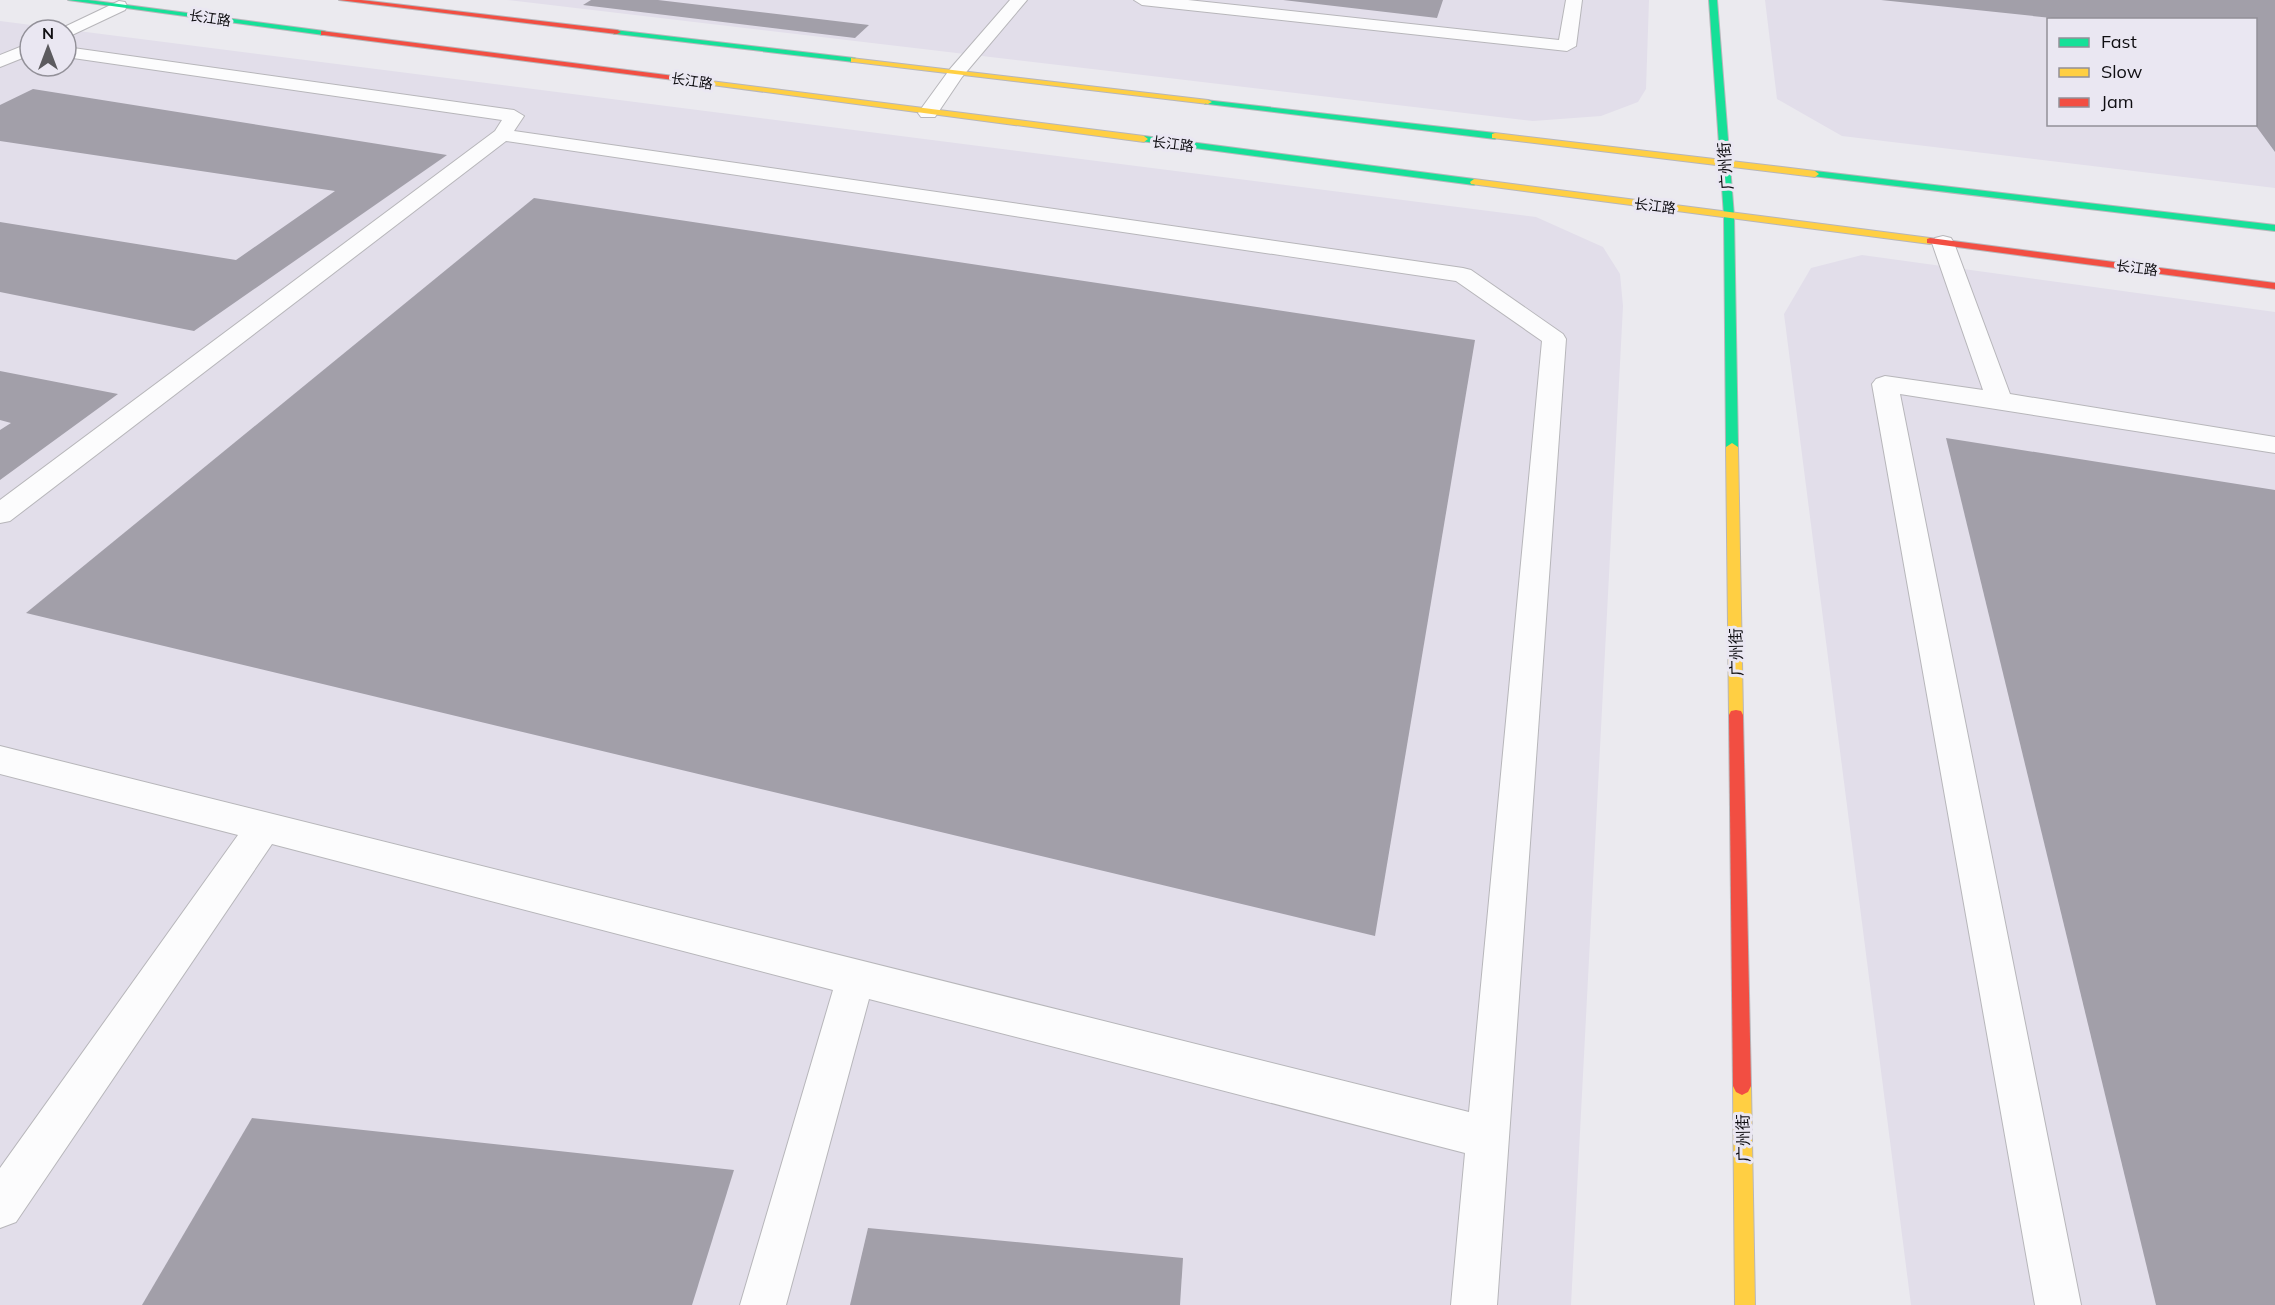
<svg xmlns="http://www.w3.org/2000/svg" width="2275" height="1305" viewBox="0 0 2275 1305" font-family="Mulish,'Noto Sans SC',sans-serif">
  <rect width="100%" height="100%" fill="#ebeaef"/>
  <g fill="#e2deea" fill-rule="evenodd">
    <polygon points="507,0 1649,0 1646,89 1638,102 1601,116 1533,121"/>
    <path d="M1765,0H2275V188L1842,136L1777,99ZM2048,20H2256V124H2048Z"/>
    <path d="M0,21L1536,217L1603,247L1620,274L1623,306L1571,1305H0ZM30,30H66V66H30Z"/>
    <polygon points="1862,255 2275,312 2275,1305 1911,1305 1784,314 1811,268"/>
  </g>
  <g fill="#a29fa9">
    <polygon points="591,0 658,0 869,25 855,38 583,5"/>
    <polygon points="1283,0 1443,0 1437,18"/>
    <polygon points="1881,0 2275,0 2275,152 2256,126 2256,20 2071,20"/>
    <polygon points="33,89 447,155 194,331 0,292 0,222 236,260 335,191 0,141 0,105"/>
    <polygon points="534,198 1475,340 1375,936 26,613"/>
    <polygon points="0,371 118,394 0,480 0,430 11,423 0,420"/>
    <polygon points="1946,438 2275,490 2275,1305 2156,1305"/>
    <polygon points="252,1118 734,1170 692,1305 142,1305"/>
    <polygon points="868,1228 1183,1258 1180,1305 850,1305"/>
  </g>
  <g fill="none" stroke-linecap="round" stroke-linejoin="round">
    <defs>
      <g id="lane">
        <polygon points="1010,0 1027,0 962,77 935,117 921,117 918,113 950,69"/>
        <polygon points="1134,0 1188,0 1559,40 1566,0 1582,0 1576,46 1567,51 1142,5"/>
        <polygon points="119,1 125,2 127,6 125,10 72,35 66,36 66,30 58,30"/>
        <polygon points="30,43 30,55 0,67 0,55"/>
        <polygon points="66,47 514,110 524,116 514,131 1463,268 1471,270 1563,334 1566,339 1497,1305 1451,1305 1465,1153 869,999 786,1305 740,1305 833,990 272,844 16,1222 0,1228 0,1168 238,835 0,774 0,746 1469,1112 1542,341 1456,281 506,141 10,521 0,523 0,500 495,131 502,120 66,57"/>
        <polygon points="1943,236 1951,238 1954,243 2010,394 2275,437 2275,453 1900,394 2081,1305 2035,1305 1872,384 1876,379 1885,376 1983,390 1932,243 1935,238"/>
      </g>
      <g id="fast">
        <polygon points="68,0 88,0 324,31 328,33 324,35"/>
        <polygon points="1709,0 1717,0 1734,216 1738,447 1732,451 1726,447 1724,216"/>
        <polygon points="614,30 854,58 858,60 854,62 617,34 614,34"/>
        <polygon points="1205,100 1495,133 1499,136 1495,139 1208,104 1205,104"/>
        <polygon points="1144,136 1474,179 1478,182 1474,185 1141,141 1140,139"/>
        <polygon points="1815,171 2275,225 2275,231 1812,176 1811,174"/>
      </g>
      <g id="slow">
        <polygon points="851,58 1208,100 1212,102 1208,104 854,62 851,62"/>
        <polygon points="671,76 1144,136 1148,139 1144,142 674,80 671,80"/>
        <polygon points="1495,133 1815,171 1819,174 1815,177 1492,138 1492,134"/>
        <polygon points="1474,179 1930,238 1935,241 1930,244 1471,184 1470,182"/>
        <polygon points="1732,443 1738,447 1743,715 1741,719 1731,719 1729,715 1726,447"/>
        <polygon points="1742,1077 1748,1080 1751,1086 1755,1305 1735,1305 1733,1086 1736,1080"/>
      </g>
      <g id="jam">
        <polygon points="339,0 361,0 617,30 621,32 617,34"/>
        <polygon points="321,31 674,76 678,78 674,80 324,35 321,35"/>
        <polygon points="1930,238 2275,283 2275,289 1927,243 1927,239"/>
        <polygon points="1736,710 1741,711 1743,715 1751,1086 1748,1092 1742,1095 1736,1092 1733,1086 1729,715 1731,711"/>
      </g>
    </defs>
    <use href="#lane" stroke="#b7b6ba" stroke-width="2"/>
    <use href="#fast" stroke="#b7b6ba" stroke-width="2"/>
    <use href="#slow" stroke="#b7b6ba" stroke-width="2"/>
    <use href="#jam" stroke="#b7b6ba" stroke-width="2"/>
    <use href="#lane" fill="#fcfcfd" fill-rule="evenodd"/>
    <use href="#fast" fill="#16e098" fill-rule="evenodd"/>
    <use href="#slow" fill="#ffcf43" fill-rule="evenodd"/>
    <use href="#jam" fill="#f24e42" fill-rule="evenodd"/>
  </g>
  <g text-anchor="middle" stroke-width="6" stroke-linejoin="round" paint-order="stroke">
    <g font-size="14" fill="#0f0e12" stroke="#eae7f2">
      <text transform="translate(210 18) rotate(8)" y="5">长江路</text>
      <text transform="translate(692 81) rotate(8)" y="5">长江路</text>
      <text transform="translate(1173 144) rotate(7)" y="5">长江路</text>
      <text transform="translate(1655 206) rotate(7)" y="5">长江路</text>
      <text transform="translate(2137 268) rotate(7)" y="5">长江路</text>
    </g>
    <g font-size="16" fill="#0f0e12" stroke="#eae7f2">
      <text transform="translate(1725 166) rotate(-94)" y="6">广州街</text>
      <text transform="translate(1736 652) rotate(-91)" y="6">广州街</text>
      <text transform="translate(1743 1138) rotate(-91)" y="6">广州街</text>
    </g>
  </g>
  <rect x="2047" y="18" width="210" height="108" fill="#eae7f2" stroke="#929098" stroke-width="1.5"/>
  <rect x="2059" y="38" width="30" height="9" fill="#16e098" stroke="#929098" stroke-width="1.5"/>
  <text x="2101" y="48" font-size="18" fill="#0f0e12">Fast</text>
  <rect x="2059" y="68" width="30" height="9" fill="#ffcf43" stroke="#929098" stroke-width="1.5"/>
  <text x="2101" y="78" font-size="18" fill="#0f0e12">Slow</text>
  <rect x="2059" y="98" width="30" height="9" fill="#f24e42" stroke="#929098" stroke-width="1.5"/>
  <text x="2101" y="108" font-size="18" fill="#0f0e12">Jam</text>
  <g transform="translate(48 48)"><circle r="28" fill="#eae7f2" stroke="#929098" stroke-width="1.5"/>
  <path d="M0-4.5L10 22L0 15L-10 22Z" fill="#5c5b5f"/>
  <text y="-9" font-size="16" font-weight="bold" text-anchor="middle" fill="#0f0e12">N</text>
  </g>
</svg>
